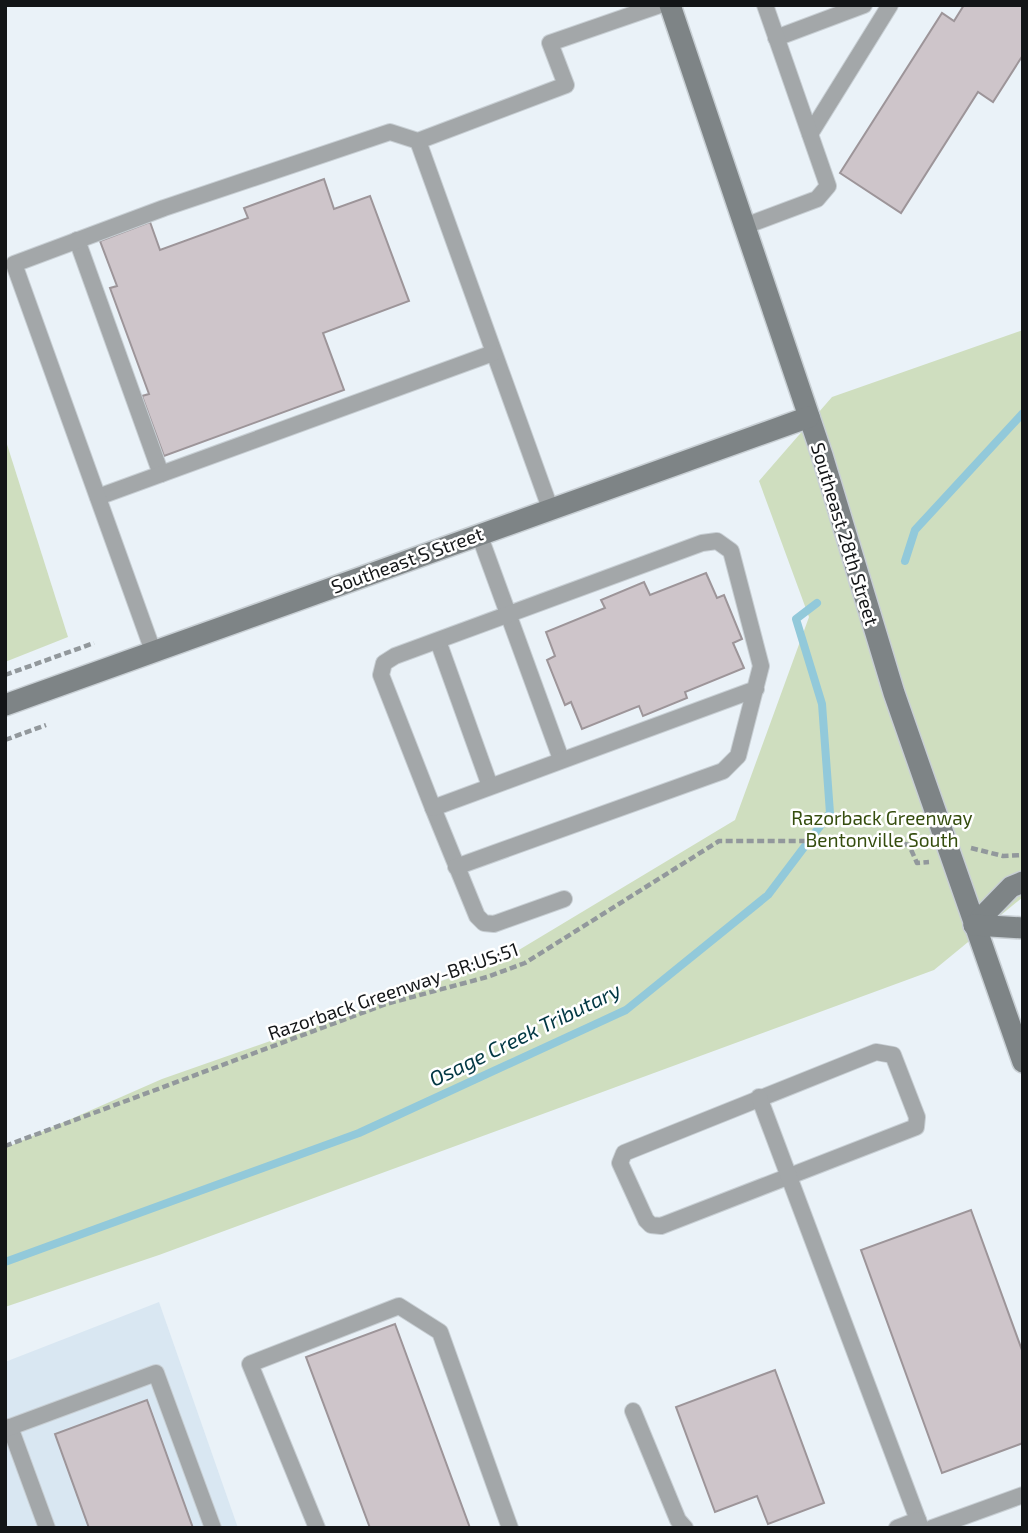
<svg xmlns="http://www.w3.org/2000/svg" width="1028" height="1533" viewBox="0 0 1028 1533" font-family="'Exo 2',sans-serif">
  <rect width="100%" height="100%" fill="#eaf2f8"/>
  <polygon fill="#d9e7f2" points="159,1302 238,1528 5,1528 5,1362"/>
  <g fill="#cfdebf">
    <polygon points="1023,330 1023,897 934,970 159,1255 5,1307 5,1148 162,1079 504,959 735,820 809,617 759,481 832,397"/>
    <polygon points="5,438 68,637 5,662"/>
  </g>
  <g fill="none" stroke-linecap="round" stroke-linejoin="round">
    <g stroke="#92c9da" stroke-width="8">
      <polyline points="905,561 915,530 1023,413"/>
      <polyline points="5,1262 359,1133 626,1010 768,895 830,813 822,704 796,619 817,603"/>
    </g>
  </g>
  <g fill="#cec5ca" stroke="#9d9599" stroke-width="2">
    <polygon points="964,5 1023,5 1023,55 993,102 978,92 901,213 840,173 942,13 954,21"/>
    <polygon points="324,179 334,209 370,196 409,301 323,333 344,390 164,456 142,396 149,394 110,288 117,286 100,241 150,222 160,250 248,218 244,208"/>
    <polygon points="706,573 717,598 724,595 742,639 733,643 744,668 685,692 687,698 643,716 639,706 582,729 571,702 565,705 547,660 555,656 546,632 605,608 601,600 644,582 650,595"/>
    <polygon points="971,1210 1023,1353 1023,1443 942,1473 861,1250"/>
    <polygon points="395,1324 470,1528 370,1528 306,1357"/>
    <polygon points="775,1370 824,1503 768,1524 757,1496 715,1512 676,1407"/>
    <polygon points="147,1400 193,1528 89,1528 55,1434"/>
  </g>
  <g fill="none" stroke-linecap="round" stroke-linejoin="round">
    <defs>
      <g id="lane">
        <polyline points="776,38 864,5"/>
        <polyline points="810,134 890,5"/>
        <polyline points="418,141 550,508"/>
        <polyline points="745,226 817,199 828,186 765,5"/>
        <polyline points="77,240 161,474"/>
        <polyline points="98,497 493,353"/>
        <polyline points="479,534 561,759"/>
        <polyline points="438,641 490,786"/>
        <polyline points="153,651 14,264 164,208 390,132 418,141 566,85 550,43 660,5"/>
        <polyline points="433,808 477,916 484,923 494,924 564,899"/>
        <polyline points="456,867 723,771 738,756 761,666 731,551 717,541 702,543 395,656 384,663 381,675 433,808 756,689"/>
        <polygon points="876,1052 893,1055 917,1117 916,1127 661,1226 651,1225 646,1220 620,1163 624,1153"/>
        <polyline points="759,1097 921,1528"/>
        <polyline points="633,1411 678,1520 685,1528"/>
        <polyline points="10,1427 47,1528"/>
        <polyline points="5,1429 156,1373 213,1528"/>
        <polyline points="317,1528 250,1364 399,1306 440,1332 510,1528"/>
        <polyline points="897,1528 918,1520"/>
        <polyline points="932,1528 1023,1495"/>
      </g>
      <g id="secondary">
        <polyline points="670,5 822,455 894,693 1023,1062"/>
        <polyline points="5,705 809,417"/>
        <polyline points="974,925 1011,887 1023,882"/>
        <polyline points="974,925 1023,928"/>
      </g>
    </defs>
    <use href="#lane" stroke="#c8cfd4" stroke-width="18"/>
    <use href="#secondary" stroke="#c8cfd4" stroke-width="24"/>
    <g stroke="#92989c" stroke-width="4.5" stroke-dasharray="7 3.5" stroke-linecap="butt">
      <polyline points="5,675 94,643"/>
      <polyline points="5,740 46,725"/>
      <polyline points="971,848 1003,856 1023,855"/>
      <polyline points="5,1146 386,1004 487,977 525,963 719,841 893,841 909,845 917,863 929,862"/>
    </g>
    <use href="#lane" stroke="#a3a7a9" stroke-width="16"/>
    <use href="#secondary" stroke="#7e8486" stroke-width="21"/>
  </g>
  <g text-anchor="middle" stroke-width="5" stroke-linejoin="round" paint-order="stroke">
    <g font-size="19" fill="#131517" stroke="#fff">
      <text transform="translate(845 534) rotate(73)" y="7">Southeast 28th Street</text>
      <text transform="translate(407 560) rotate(-20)" y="7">Southeast S Street</text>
      <text transform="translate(393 991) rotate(-19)" y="7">Razorback Greenway-BR:US:51</text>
    </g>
    <g font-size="19" fill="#354d0e" stroke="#fff">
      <text x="882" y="825">Razorback Greenway<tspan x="882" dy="22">Bentonville South</tspan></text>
    </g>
    <g font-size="21" font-style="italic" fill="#023743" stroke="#fff">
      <text transform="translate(525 1035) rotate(-26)" y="7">Osage Creek Tributary</text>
    </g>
  </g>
  <rect width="1028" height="1533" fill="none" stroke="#131517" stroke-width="14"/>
</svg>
